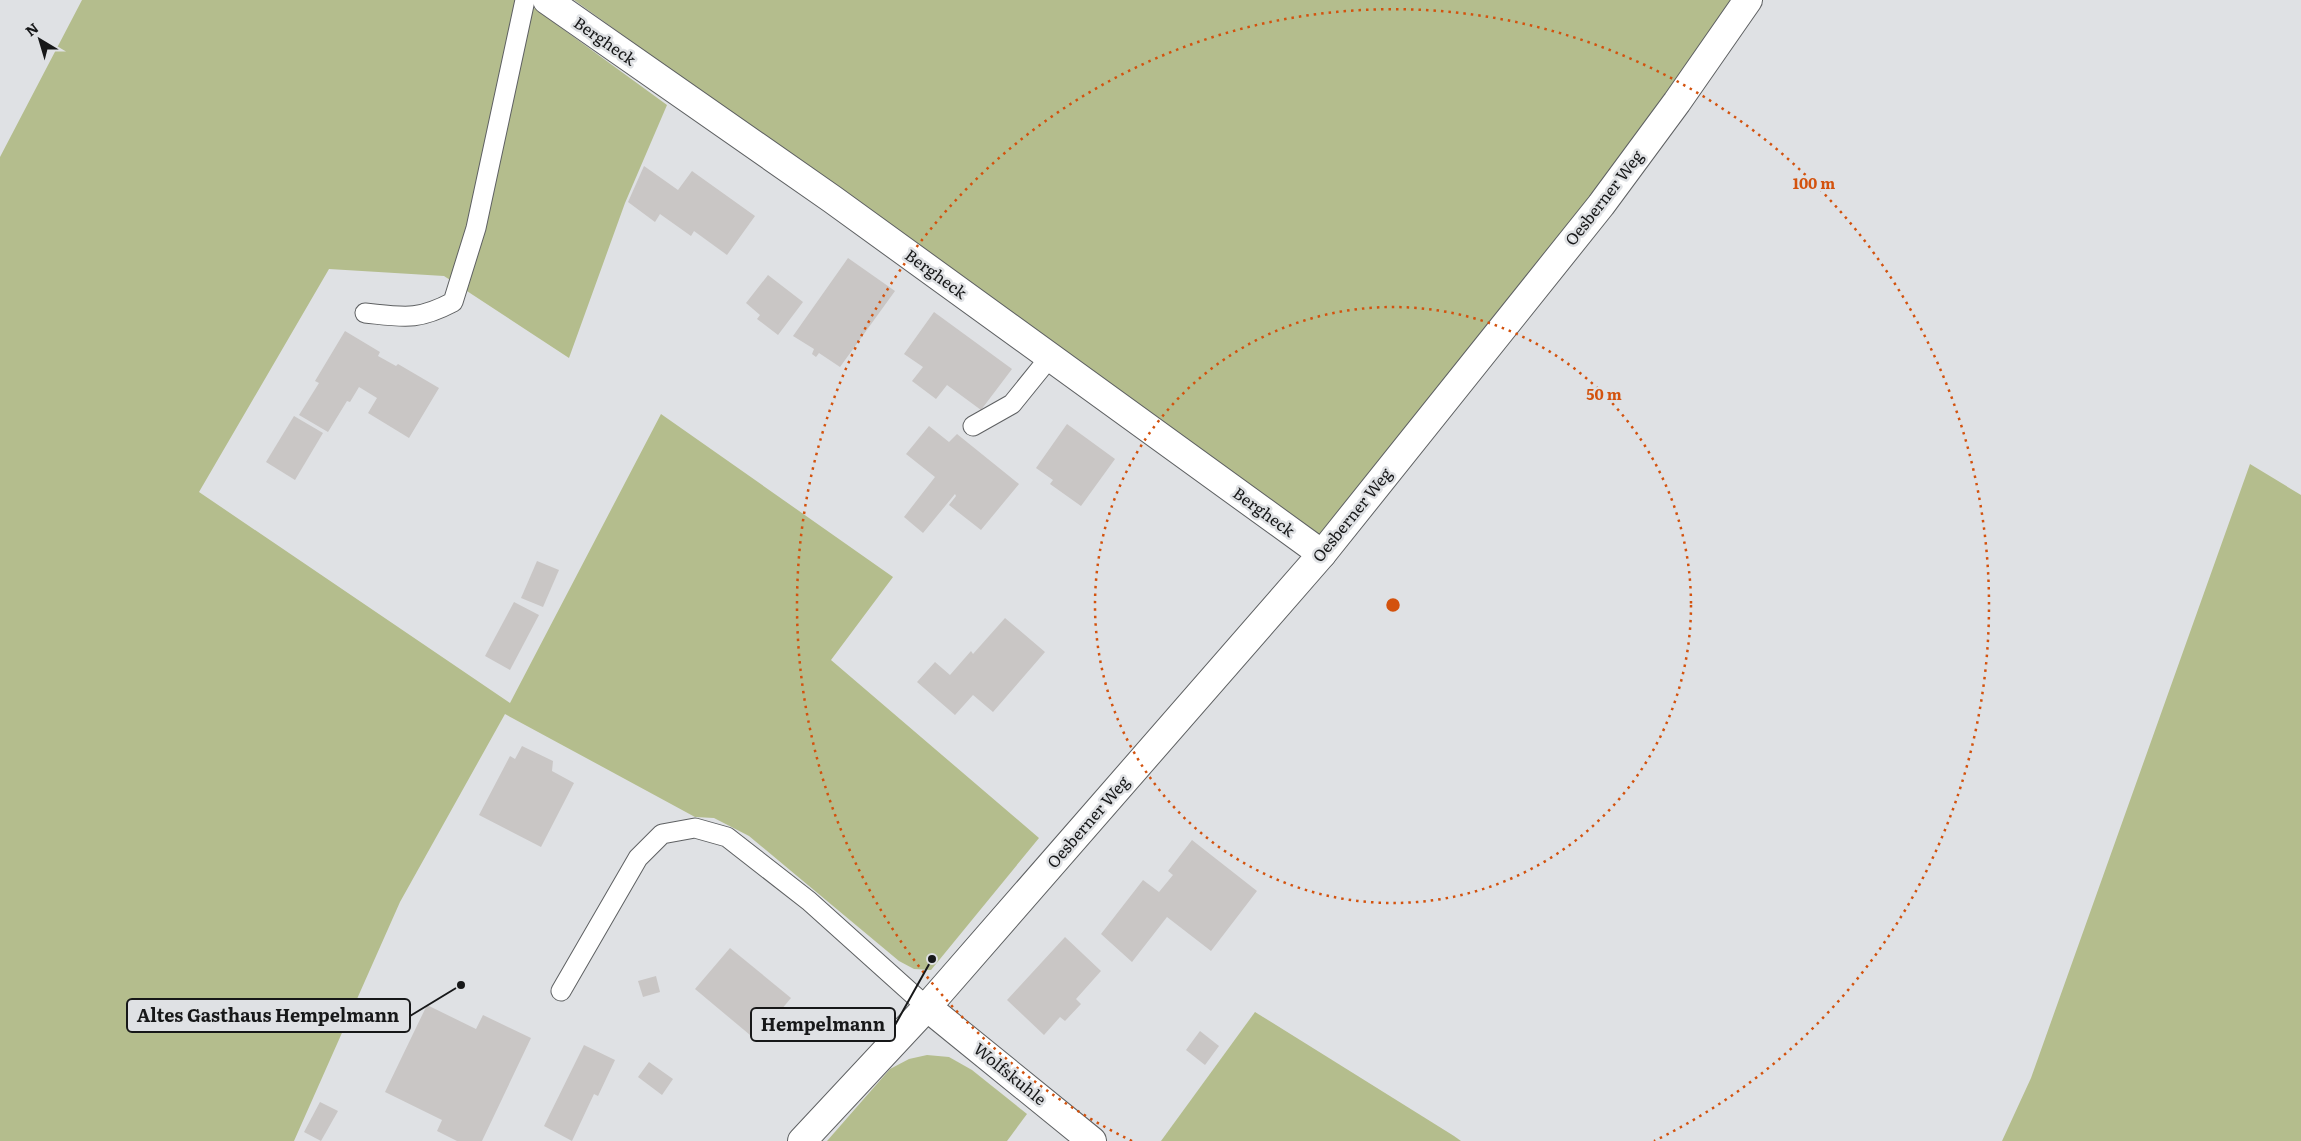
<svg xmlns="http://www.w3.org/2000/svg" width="2301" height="1141" viewBox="0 0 2301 1141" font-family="Literata,serif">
  <rect width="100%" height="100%" fill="#dfe1e4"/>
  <g fill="#b4bd8d">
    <polygon points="82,0 523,0 667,105 625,203 569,358 444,276 329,269 199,492 510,703 661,414 893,577 831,660 1039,838 931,970 914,969 899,961 749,836 714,818 695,817 505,714 400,902 294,1141 0,1141 0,157"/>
    <polygon points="574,0 1736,0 1654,118 1320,536"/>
    <polygon points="2250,464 2301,495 2301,1141 2002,1141 2031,1078"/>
    <polygon points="1255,1012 1454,1136 1461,1141 1161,1141"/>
    <polygon points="927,1055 949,1057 972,1070 1027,1114 1007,1141 827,1141 890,1069 909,1059"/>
  </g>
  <g fill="#c9c6c5">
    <polygon points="644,166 678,190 692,171 755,216 727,255 694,231 691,236 660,214 655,222 628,202"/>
    <polygon points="848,258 895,291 840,367 819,353 816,357 812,354 814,349 793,336"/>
    <polygon points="768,275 803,302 778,335 757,319 760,315 746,303"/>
    <polygon points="934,312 1012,369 981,410 947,385 936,399 912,381 923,367 904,354"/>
    <polygon points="345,331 380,352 378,356 396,366 398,364 439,388 409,438 368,413 377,398 359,387 350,402 347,401 328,432 299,415 319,383 315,381"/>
    <polygon points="294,416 323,433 295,480 266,462"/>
    <polygon points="1067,424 1115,459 1081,506 1050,484 1053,480 1036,468"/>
    <polygon points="929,426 949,442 957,434 1019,484 981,530 949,505 956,496 955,494 923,533 904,517 935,477 906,454"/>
    <polygon points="537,561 559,570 543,607 521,598"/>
    <polygon points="514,602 539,615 510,670 485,656"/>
    <polygon points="1005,618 1045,652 993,712 973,695 955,715 917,682 935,662 950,675 971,651 973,654"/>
    <polygon points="522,746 553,761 552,771 574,783 541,847 479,815 510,756 515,759"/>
    <polygon points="1192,840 1257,891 1211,951 1167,917 1132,962 1101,934 1143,880 1159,892 1173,875 1168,871"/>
    <polygon points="1065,937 1101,971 1076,999 1081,1004 1065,1021 1060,1017 1044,1035 1007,1000"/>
    <polygon points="730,948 791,998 756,1040 695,989"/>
    <polygon points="656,976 660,992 643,997 638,981"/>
    <polygon points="372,999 386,1006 375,1027 361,1019"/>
    <polygon points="427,1005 476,1029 483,1015 531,1038 482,1141 457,1141 437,1131 442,1120 385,1092"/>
    <polygon points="1200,1031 1219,1046 1205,1065 1186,1050"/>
    <polygon points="584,1045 615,1060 598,1096 594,1094 572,1141 544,1126"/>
    <polygon points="649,1062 673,1079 662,1095 638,1077"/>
    <polygon points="320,1102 338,1111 321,1141 304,1132"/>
  </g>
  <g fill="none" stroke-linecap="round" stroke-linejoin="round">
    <defs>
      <g id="service">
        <path d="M365,313C404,317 417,321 453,302L476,228L525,0"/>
        <polyline points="973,426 1012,404 1050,357"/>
        <polyline points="561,991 638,858 662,834 695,828 727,837 809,901 927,1007"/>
      </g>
      <polyline id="minor" points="547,0 832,199 1322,554"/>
      <g id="tertiary">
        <polyline points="927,1007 1092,1141"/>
        <polyline points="802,1141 927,1007 1322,554 1601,205 1677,102 1748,0"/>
      </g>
    </defs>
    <use href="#service" stroke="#5e6062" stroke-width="21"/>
    <use href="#minor" stroke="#5e6062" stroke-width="30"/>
    <use href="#tertiary" stroke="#5e6062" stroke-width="30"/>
    <use href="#service" stroke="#fff" stroke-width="19"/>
    <use href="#minor" stroke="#fff" stroke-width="28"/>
    <use href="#tertiary" stroke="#fff" stroke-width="28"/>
  </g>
  <g fill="none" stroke="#d3520d" stroke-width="2.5" stroke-dasharray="2.5 5">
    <circle cx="1393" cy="605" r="298"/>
    <path d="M1132 1141A596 596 0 1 1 1654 1141"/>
  </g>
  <g text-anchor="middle" stroke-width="5" stroke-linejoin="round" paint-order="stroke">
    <g font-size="16" fill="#171819" stroke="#dfe1e4">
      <text transform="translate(605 41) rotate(35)" y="6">Bergheck</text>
      <text transform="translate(1604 198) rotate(-52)" y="6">Oesberner Weg</text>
      <text transform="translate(936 274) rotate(36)" y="6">Bergheck</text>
      <text transform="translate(1264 512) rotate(36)" y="6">Bergheck</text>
      <text transform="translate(1352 515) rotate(-51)" y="6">Oesberner Weg</text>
      <text transform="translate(1088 822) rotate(-49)" y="6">Oesberner Weg</text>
      <text transform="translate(1010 1074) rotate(39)" y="6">Wolfskuhle</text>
    </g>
  </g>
  <circle cx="1393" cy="605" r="8" fill="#d3520d" stroke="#dfe1e4" stroke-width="2.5"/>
  <g font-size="15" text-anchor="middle" font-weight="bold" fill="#d3520d" stroke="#dfe1e4" stroke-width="5" stroke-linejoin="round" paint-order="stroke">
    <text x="1814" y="189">100 m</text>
    <text x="1604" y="400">50 m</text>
  </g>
  <path fill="none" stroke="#171819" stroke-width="2" d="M461 985L410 1016M932 959L895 1025"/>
  <g fill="#171819" stroke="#dfe1e4" stroke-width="2">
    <circle cx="461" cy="985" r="5"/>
    <circle cx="932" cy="959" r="5"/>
  </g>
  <g fill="#dfe1e4" stroke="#171819" stroke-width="2">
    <rect x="127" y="999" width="283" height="33" rx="5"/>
    <rect x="751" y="1008" width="144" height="33" rx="5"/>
  </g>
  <g font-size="18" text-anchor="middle" font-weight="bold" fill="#171819">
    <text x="268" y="1022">Altes Gasthaus Hempelmann</text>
    <text x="823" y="1031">Hempelmann</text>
  </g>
  <g transform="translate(40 40) rotate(322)" stroke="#dfe1e4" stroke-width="4" paint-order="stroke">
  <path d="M0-4L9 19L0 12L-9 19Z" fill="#171819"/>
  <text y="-8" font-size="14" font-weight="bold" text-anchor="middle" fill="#171819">N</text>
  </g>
</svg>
